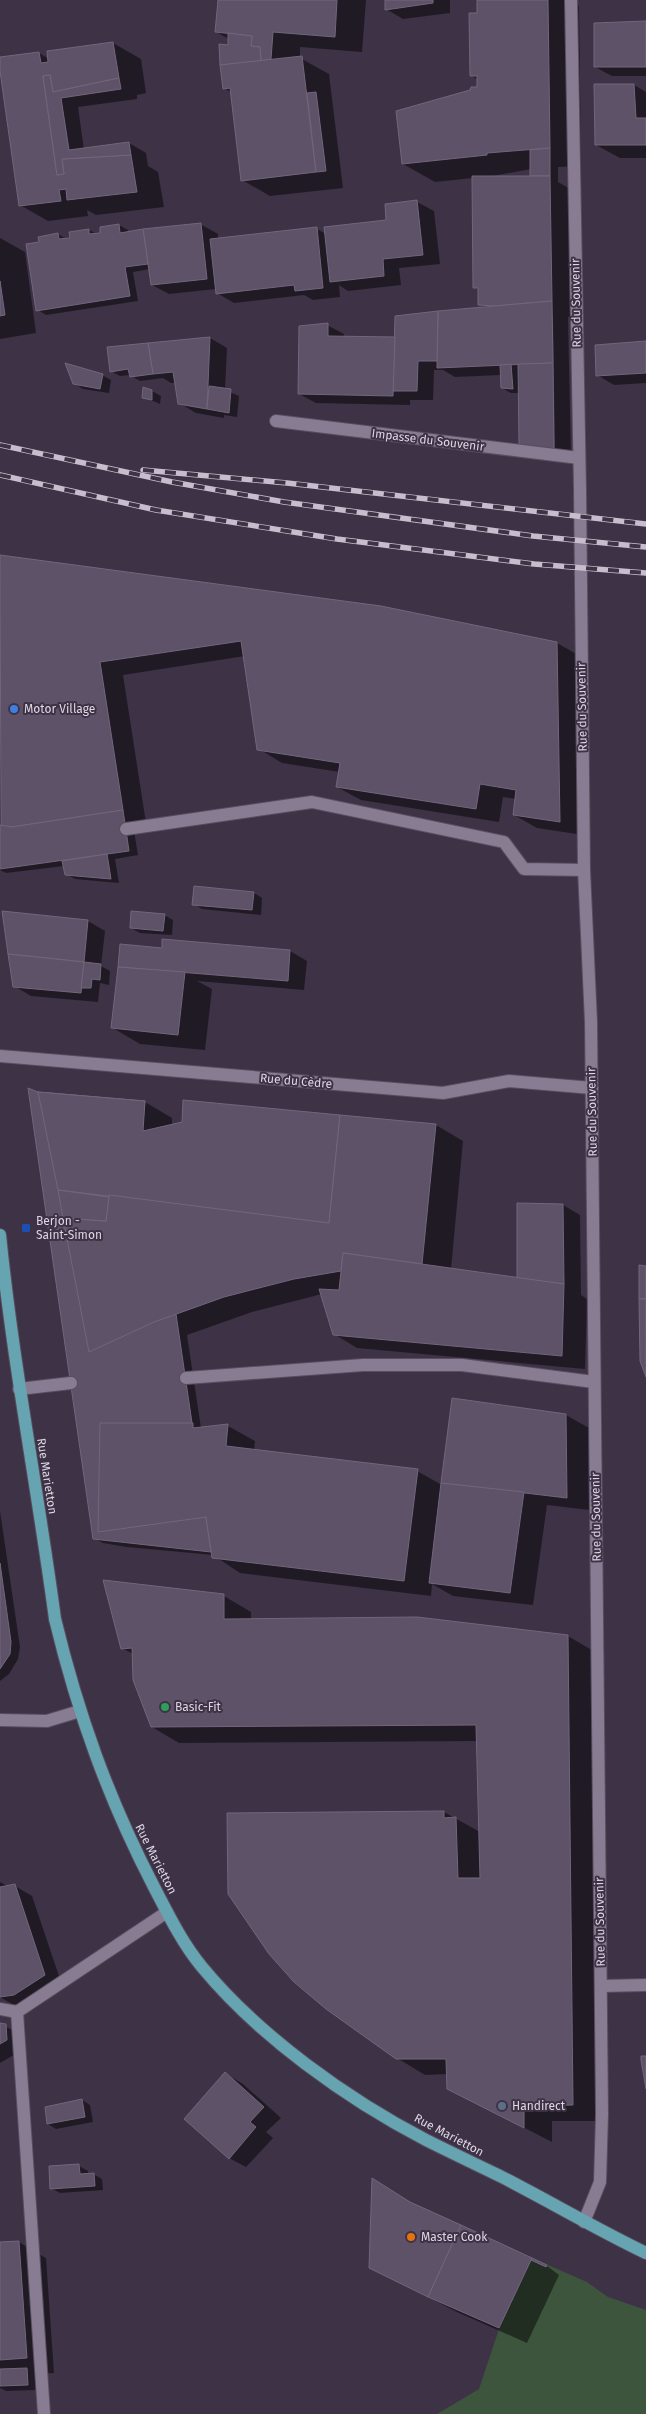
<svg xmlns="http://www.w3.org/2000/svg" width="646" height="2414" viewBox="0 0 646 2414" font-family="'Fira Sans',sans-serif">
  <rect width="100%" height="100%" fill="#3d3246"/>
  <polygon fill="#3d553d" points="532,2258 587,2282 608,2297 646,2310 646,2414 437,2414 479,2389 499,2329"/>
  <g fill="#0007" fill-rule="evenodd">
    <polygon points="219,0 366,0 362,52 300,47 300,58 329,74 343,188 270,196 242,180 232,93 224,88 229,39 216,32"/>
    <polygon points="386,0 450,0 450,13 403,19 386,9"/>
    <path d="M478,0H575V4L579,6L581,166L558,167V182L577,193L579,316L568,317L571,458L537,454L519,393H511L502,388L501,375L455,377L443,370H434L433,400H410V405L316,403L299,394L327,325L344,334V337L396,338L397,317L486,308L479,304V290L475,287L473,178L435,182L403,164L479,88L478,80L471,75ZM531,169V177H493V176ZM551,318H553L555,455H553Z"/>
    <polygon points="646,22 646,76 612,76 595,67"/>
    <polygon points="113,43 141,59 146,93 137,95 137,99 78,107 84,150 129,143 146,153 148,166 158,172 164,207 96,215 87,210 88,216 48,221 20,205 0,59 39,53 49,59"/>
    <polygon points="634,85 646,92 646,158 620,158 596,145"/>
    <polygon points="417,202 434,211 440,264 399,268 401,285 348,291 339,285 340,297 313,300 304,295 234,303 217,293 216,289 169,294 152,285 150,269 133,272 138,301 46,315 38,310 40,244 58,234 66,239 89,230 97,234 119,225 128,230 128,233 200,224 218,234 218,239 317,229 326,234 388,221"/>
    <polygon points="0,238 25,252 36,333 0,339"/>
    <polygon points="210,338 227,348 225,390 239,396 237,417 224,415 224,418 196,413 179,403 176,383 171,383 163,378 140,381 130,375 120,376 111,371"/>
    <polygon points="646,342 646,383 614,385 597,375"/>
    <polygon points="102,375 111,380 109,393 83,389 74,383"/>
    <polygon points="152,391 161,396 160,404 144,397"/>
    <polygon points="0,556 381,607 557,643 580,656 583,835 537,828 514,815 516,799 503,797 499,822 361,800 337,787 340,772 282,763 259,749 245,656 123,675 146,823 133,825 138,855 115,859 119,883 75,879 66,874 64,866 6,873 0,870"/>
    <polygon points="254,893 262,898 261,915 202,909 194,904"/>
    <polygon points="164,915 173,920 172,935 140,933 131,928"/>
    <polygon points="88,921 105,931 101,966 110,971 109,985 100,983 98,1002 31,996 14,986"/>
    <polygon points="163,949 290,951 307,961 304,990 197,981 212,989 205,1050 140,1044 113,1028"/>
    <polygon points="38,1094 145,1102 172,1118 172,1126 183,1123 185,1102 436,1125 463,1141 451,1269 519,1279 563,1205 580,1215 581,1295 587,1299 585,1369 357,1348 334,1334 322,1294 252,1312 187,1335 201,1428 228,1426 255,1441 254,1451 417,1471 442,1485 566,1415 589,1428 589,1510 547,1505 533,1605 453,1596 432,1584 431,1596 240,1573 213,1555 127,1547 103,1543 94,1538"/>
    <polygon points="0,1511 20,1647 18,1659 9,1674 0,1681"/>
    <polygon points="224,1596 251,1612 251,1620 568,1636 595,1652 600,2121 552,2121 552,2142 448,2088 447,2074 425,2075 397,2058 444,1812 480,1832 478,1741 179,1743 152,1727 133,1654 122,1648"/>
    <polygon points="0,1882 9,1887 15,1886 32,1896 62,1985 17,2007 0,1997"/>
    <polygon points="0,2024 23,2035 24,2049 0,2063"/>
    <polygon points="226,2074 243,2084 281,2118 266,2132 273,2138 246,2167 229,2158"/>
    <polygon points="82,2100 90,2105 93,2122 56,2129 48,2124"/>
    <polygon points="79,2166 88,2171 88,2175 93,2174 102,2179 103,2190 60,2193 51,2188"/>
    <polygon points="415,2205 547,2266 559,2275 527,2343 457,2312 370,2267"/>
    <polygon points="19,2242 46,2258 54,2373 36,2374 36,2390 6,2391 0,2388 0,2243"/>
  </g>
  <g fill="#5d5268" stroke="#72667d">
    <polygon points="218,0 337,0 335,37 273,32 271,59 261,61 260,47 251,46 252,36 215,32"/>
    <polygon points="385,0 433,0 433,3 385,10"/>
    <polygon points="477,0 548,0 550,148 487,153 487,155 402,164 396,111 470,90 471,87 477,87 477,76 470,76 469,13 477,13"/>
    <polygon points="646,21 646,67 594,67 594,23"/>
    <polygon points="228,33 252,36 251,46 260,47 261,61 220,65 219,44 228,45"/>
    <polygon points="113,42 119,78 53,92 50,75 43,76 57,175 64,174 62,159 131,155 137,192 67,200 66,189 59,190 61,201 19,206 0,71 0,57 39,52 41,63 48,62 47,51"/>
    <polygon points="302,56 316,172 241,181 230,88 223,89 220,65"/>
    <polygon points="50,75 53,92 119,78 121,89 61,98 69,150 129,142 131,155 62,159 64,174 57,175 43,76"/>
    <polygon points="594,84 634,84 636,118 646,118 646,145 595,145"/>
    <polygon points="316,92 326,171 316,172 307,93"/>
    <polygon points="550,148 550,176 530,176 530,150"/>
    <polygon points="472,176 550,176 552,301 493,306 478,305 478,288 473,288"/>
    <polygon points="417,200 423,255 383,259 384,276 330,282 324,227 386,220 385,204"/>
    <polygon points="201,223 207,279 151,285 143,229"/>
    <polygon points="119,224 120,233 143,229 148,264 125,267 130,296 36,311 26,244 39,242 38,237 58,233 59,239 70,238 69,232 89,229 89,234 100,233 100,227"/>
    <polygon points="317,227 323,288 295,291 294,285 216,294 210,239"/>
    <polygon points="0,281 5,315 0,316"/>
    <polygon points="552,301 553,363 437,368 438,311"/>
    <polygon points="438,311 437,361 418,361 417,391 393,391 395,316"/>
    <polygon points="328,323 328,336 395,337 393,396 298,394 299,326"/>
    <polygon points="210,337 207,409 178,404 173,372 153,374 148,343"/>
    <polygon points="646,341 646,373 596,376 595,345"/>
    <polygon points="148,343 153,374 130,377 128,369 110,372 107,347"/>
    <polygon points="65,363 103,374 100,389 73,384"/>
    <polygon points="553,363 554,449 519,445 518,364"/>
    <polygon points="511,364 513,389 501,388 500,365"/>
    <polygon points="209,386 231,389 229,413 207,409"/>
    <polygon points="143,387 152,390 152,400 142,398"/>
    <polygon points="0,555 381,606 557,642 560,822 513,815 516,790 480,784 476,809 336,787 340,763 257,750 241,641 100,662 123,810 12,827 1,826"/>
    <polygon points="123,810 129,851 0,869 0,825 12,827"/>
    <polygon points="107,854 111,879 65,875 62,861"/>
    <polygon points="194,886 254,892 252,910 192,905"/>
    <polygon points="2,911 88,920 84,962 8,954"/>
    <polygon points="131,911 165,914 163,931 130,928"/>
    <polygon points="162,939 290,950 288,981 118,967 120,944 162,948"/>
    <polygon points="8,954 84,962 81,993 13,987"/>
    <polygon points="84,962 101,964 100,980 92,979 91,988 81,988"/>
    <polygon points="118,967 185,972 178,1035 111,1028"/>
    <polygon points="28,1088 38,1092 145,1101 142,1128 176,1314 211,1552 93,1539"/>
    <polygon points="38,1092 145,1101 143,1131 182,1122 183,1100 340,1115 329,1223 58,1190"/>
    <polygon points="340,1115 436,1124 422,1264 343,1253 341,1271 294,1279 224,1297 154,1322 89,1352 63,1218 106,1221 109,1195 329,1223"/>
    <polygon points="58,1190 109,1197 106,1221 63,1218"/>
    <polygon points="517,1203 563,1204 564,1284 517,1278"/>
    <polygon points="343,1253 564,1284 562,1356 333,1335 319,1289 339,1290"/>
    <polygon points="639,1265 646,1266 646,1299 639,1299"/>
    <polygon points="639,1299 646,1299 646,1377 640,1361"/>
    <polygon points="452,1398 566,1414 567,1498 441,1483"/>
    <polygon points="100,1423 193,1423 193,1428 228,1424 226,1446 418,1469 404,1581 212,1558 206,1517 98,1532"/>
    <polygon points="441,1483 524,1492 510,1593 429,1583"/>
    <polygon points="0,1563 11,1642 10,1654 0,1669"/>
    <polygon points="103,1580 224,1594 224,1619 417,1617 568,1635 573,2105 524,2106 524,2128 447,2089 446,2059 396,2059 326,2009 294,1982 269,1954 228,1894 227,1813 444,1811 444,1818 456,1817 458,1878 480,1878 476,1725 151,1727 133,1680 132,1648 121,1649"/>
    <polygon points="15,1884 45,1975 14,1995 0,1997 0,1887"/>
    <polygon points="0,2023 6,2024 7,2040 0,2044"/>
    <polygon points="641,2056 646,2056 646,2089 641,2060"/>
    <polygon points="225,2072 264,2107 250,2122 256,2127 229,2159 184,2119"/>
    <polygon points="82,2099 85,2117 47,2124 45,2107"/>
    <polygon points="79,2164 80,2174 94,2173 95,2186 50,2189 49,2166"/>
    <polygon points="372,2178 410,2202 461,2225 428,2297 369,2268"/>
    <polygon points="461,2225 532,2258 499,2328 428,2297"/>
    <polygon points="19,2241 27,2358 0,2360 0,2242"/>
    <polygon points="532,2258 547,2265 546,2267 531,2260"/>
    <polygon points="27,2368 28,2385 0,2386 0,2369"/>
  </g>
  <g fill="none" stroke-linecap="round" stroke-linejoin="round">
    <defs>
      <g id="lane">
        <polyline points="276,421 579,458"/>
        <polyline points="126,829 312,802 504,842 524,869 584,870"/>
        <polyline points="186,1378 363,1365 462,1365 594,1382"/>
        <polyline points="19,1389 71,1383"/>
        <polyline points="0,2009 17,2012"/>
        <polyline points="44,2414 17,2012 167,1912"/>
      </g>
      <g id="street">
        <polyline points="571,0 580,490 584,870 591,1022 602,2114 600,2182 584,2222"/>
        <polyline points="0,1056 443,1093 509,1081 592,1088"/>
        <polyline points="601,1986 646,1985"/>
      </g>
      <polyline id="secondary" points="0,1720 47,1721 80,1711"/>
      <path id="primary" d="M0,1235C13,1364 38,1491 55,1619C78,1714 108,1798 153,1885C167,1912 182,1943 202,1967C259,2036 347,2099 426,2140C450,2152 475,2164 500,2176C549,2201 596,2229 646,2253"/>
    </defs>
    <use href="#lane" stroke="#584e5f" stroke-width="14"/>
    <use href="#street" stroke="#584e5f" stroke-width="14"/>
    <use href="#secondary" stroke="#584e5f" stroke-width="14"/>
    <use href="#primary" stroke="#584e5f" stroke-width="14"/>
    <use href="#lane" stroke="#887c93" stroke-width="12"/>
    <use href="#street" stroke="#887c93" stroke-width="12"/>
    <use href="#secondary" stroke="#887c93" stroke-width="12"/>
    <use href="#primary" stroke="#67a4b1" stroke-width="12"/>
    <defs>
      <g id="rail">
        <polyline points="0,445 172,482 284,502 533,536 646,547"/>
        <polyline points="143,470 287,483 646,524"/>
        <polyline points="0,475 156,510 337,539 534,564 646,573"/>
      </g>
    </defs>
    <use href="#rail" stroke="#c6becc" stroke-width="5.5"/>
    <use href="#rail" stroke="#3d3246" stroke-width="4" stroke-dasharray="11" stroke-linecap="butt"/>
  </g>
  <circle fill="#3f7fe0" stroke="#3d3246" stroke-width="2" cx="14" cy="709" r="5"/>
  <rect fill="#1a4fb4" stroke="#3d3246" stroke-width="2" x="21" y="1223" width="10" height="10" rx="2.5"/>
  <circle fill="#2e9e5b" stroke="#3d3246" stroke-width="2" cx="165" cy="1707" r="5"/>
  <circle fill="#5c6f8a" stroke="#3d3246" stroke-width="2" cx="502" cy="2106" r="5"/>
  <circle fill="#e8710a" stroke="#3d3246" stroke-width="2" cx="411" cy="2237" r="5"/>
  <g text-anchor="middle" stroke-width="4" stroke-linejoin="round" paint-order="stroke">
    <g font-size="12" fill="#ddd6e3" stroke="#3d3246">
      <text transform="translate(576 303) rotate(-91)" y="4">Rue du Souvenir</text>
      <text transform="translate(428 440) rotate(7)" y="4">Impasse du Souvenir</text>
      <text transform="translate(582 707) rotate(-91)" y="4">Rue du Souvenir</text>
      <text transform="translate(296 1081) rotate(5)" y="4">Rue du Cèdre</text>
      <text transform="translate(592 1112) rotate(-91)" y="4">Rue du Souvenir</text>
      <text transform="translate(47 1476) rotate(81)" y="4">Rue Marietton</text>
      <text transform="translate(596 1517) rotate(-91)" y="4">Rue du Souvenir</text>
      <text transform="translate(156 1859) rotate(63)" y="4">Rue Marietton</text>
      <text transform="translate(600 1922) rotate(-91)" y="4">Rue du Souvenir</text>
      <text transform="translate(449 2135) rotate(28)" y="4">Rue Marietton</text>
    </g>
    <g font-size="12" fill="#ddd6e3" stroke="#3d3246" text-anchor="start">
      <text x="24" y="713">Motor Village</text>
      <text x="36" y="1225">Berjon -<tspan x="36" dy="14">Saint-Simon</tspan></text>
      <text x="175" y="1711">Basic-Fit</text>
      <text x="512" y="2110">Handirect</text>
      <text x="421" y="2241">Master Cook</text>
    </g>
  </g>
</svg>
